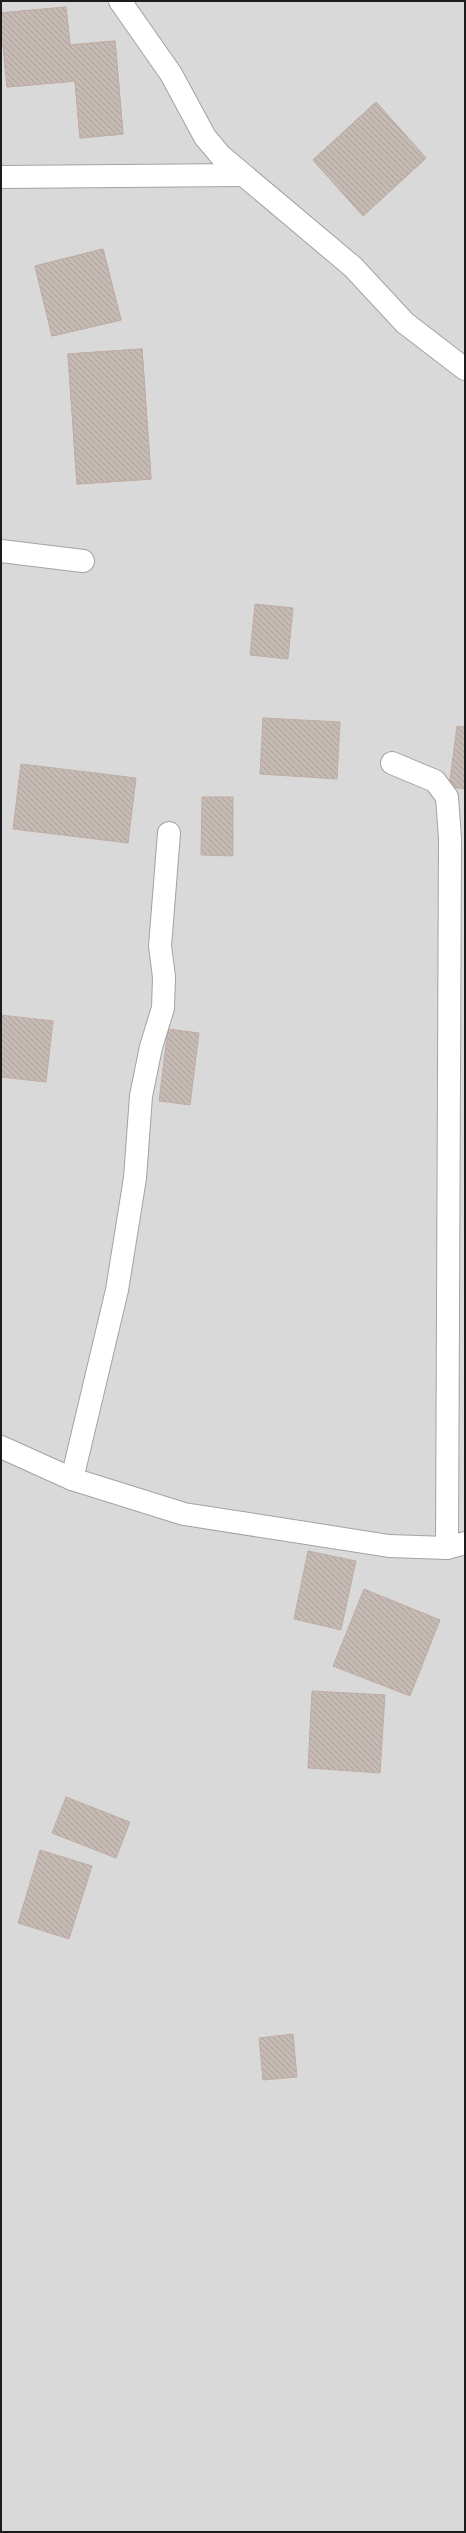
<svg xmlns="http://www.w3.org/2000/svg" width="466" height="2533" viewBox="0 0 466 2533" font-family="'PT Sans',sans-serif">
  <defs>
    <pattern id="building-back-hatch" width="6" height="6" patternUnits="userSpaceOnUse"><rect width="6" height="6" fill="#c6bab4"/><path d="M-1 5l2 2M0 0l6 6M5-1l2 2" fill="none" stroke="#aa9f9a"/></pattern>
  </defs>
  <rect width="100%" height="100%" fill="#eee8e1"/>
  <rect fill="#dad9d9" x="1" y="1" width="464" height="2531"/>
  <g fill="url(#building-back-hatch)" stroke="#c0ada3">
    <polygon points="66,7 70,45 115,41 123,134 80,138 75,81 7,87 3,44 1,44 1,13"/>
    <polygon points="66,7 70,45 115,41 123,134 80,138 75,81 7,87 3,44 1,44 1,13"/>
    <polygon points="376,102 426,158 363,216 313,160"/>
    <polygon points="376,102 426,158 363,216 313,160"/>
    <polygon points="103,249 121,320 52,336 35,266"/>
    <polygon points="103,249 121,320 52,336 35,266"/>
    <polygon points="142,349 151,479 77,484 68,354"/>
    <polygon points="142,349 151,479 77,484 68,354"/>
    <polygon points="255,604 293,608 288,659 250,655"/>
    <polygon points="263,718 340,722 337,779 260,774"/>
    <polygon points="457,726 465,727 465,789 449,787"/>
    <polygon points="21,764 136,778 128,843 13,829"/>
    <polygon points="202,797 233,797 233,856 201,855"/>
    <polygon points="1,1015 53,1021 46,1082 1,1077"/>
    <polygon points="168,1029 199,1033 190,1105 159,1101"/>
    <polygon points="308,1551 356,1561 341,1630 294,1619"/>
    <polygon points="364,1589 440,1620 410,1696 333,1666"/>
    <polygon points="312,1691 385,1695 380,1773 308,1768"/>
    <polygon points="66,1797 130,1822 116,1858 52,1833"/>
    <polygon points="40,1850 92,1866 69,1939 18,1923"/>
    <polygon points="293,2034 297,2077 263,2080 259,2038"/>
  </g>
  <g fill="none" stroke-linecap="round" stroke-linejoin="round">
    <defs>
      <g id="minor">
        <polyline points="120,1 171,74 205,137 221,156 353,267 405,323 465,369"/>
        <polyline points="1,177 240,175"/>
        <polyline points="1,551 83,561"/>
        <polyline points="392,763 435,781 447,797 450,839 447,1548"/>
        <polyline points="1,1447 72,1479 184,1514 389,1546 447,1548 465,1543"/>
        <polyline points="72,1479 117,1290 135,1178 141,1096 151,1047 163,1008 164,977 160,946 169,833"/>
      </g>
    </defs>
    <use href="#minor" stroke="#a3a3a3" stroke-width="24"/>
    <use href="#minor" stroke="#fff" stroke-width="22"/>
  </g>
  <rect width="466" height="2533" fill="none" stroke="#1c1c1c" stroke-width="4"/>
</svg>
